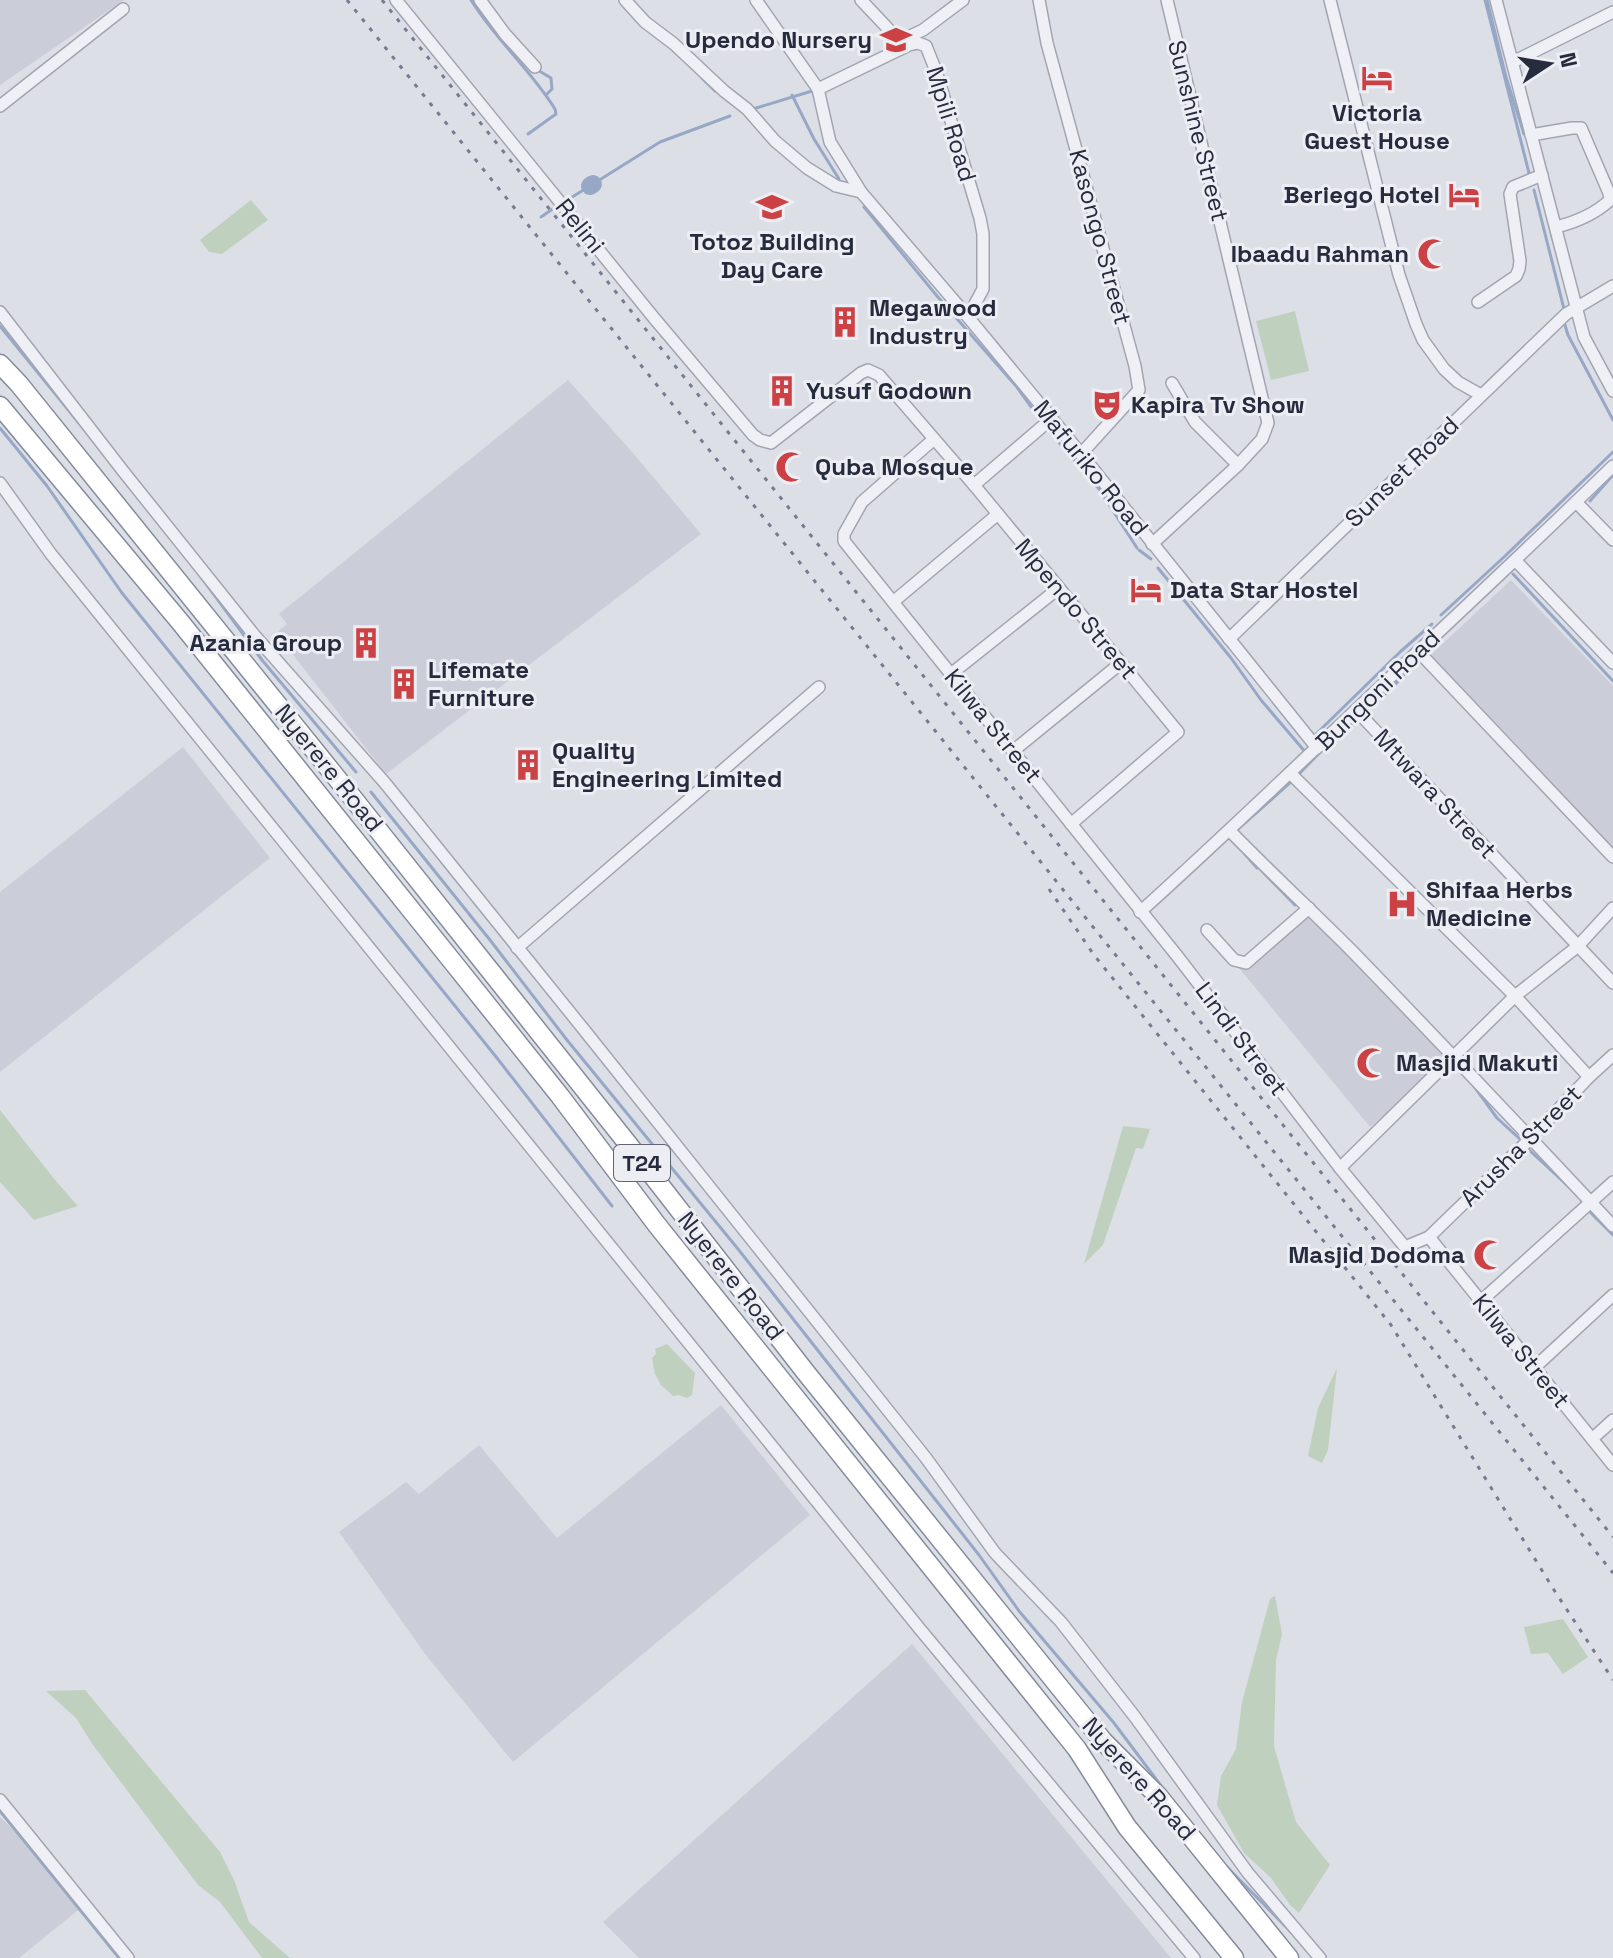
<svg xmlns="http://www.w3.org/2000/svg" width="1613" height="1958" viewBox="0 0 1613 1958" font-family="'Space Grotesk',sans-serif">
  <rect width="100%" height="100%" fill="#dddfe7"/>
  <g fill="#cbced8">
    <polygon points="0,0 124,0 0,85"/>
    <polygon points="568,380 633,453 701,534 386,774 276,633 287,624 279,614"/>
    <polygon points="1511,580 1613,686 1613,849 1425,660"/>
    <polygon points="183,747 270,858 0,1072 0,892"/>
    <polygon points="1311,914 1451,1060 1370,1127 1239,968"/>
    <polygon points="721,1405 810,1515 513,1762 425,1654 339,1532 406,1482 419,1494 479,1445 557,1538"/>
    <polygon points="912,1644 1171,1958 639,1958 603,1922"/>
    <polygon points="0,1817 31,1847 82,1907 19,1958 0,1958"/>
  </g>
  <g fill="#c0d0be">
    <polygon points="251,200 268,220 222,254 209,252 200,240"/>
    <polygon points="1295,311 1309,371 1271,380 1256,321"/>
    <polygon points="0,1110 55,1180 78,1206 34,1220 0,1182"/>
    <polygon points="1123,1126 1150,1129 1143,1149 1136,1148 1103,1245 1084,1264"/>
    <polygon points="667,1344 695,1373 692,1395 687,1398 678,1395 673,1396 661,1385 655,1374 652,1358 656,1354 655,1349"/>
    <polygon points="1337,1368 1328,1450 1322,1463 1308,1456 1318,1408"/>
    <polygon points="1275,1596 1282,1634 1276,1660 1274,1746 1296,1822 1330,1865 1299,1913 1290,1905 1271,1878 1244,1853 1217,1805 1221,1776 1236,1749 1242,1702 1270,1599"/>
    <polygon points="1563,1619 1588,1657 1563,1674 1548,1653 1531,1654 1524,1627"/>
    <polygon points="85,1690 220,1852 234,1880 249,1922 290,1958 262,1958 220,1902 198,1885 93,1745 76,1718 46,1691"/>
  </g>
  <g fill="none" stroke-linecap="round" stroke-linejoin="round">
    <g stroke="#97a8c7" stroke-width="3">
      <path d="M471,0C495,39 531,70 555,109L556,114L528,134"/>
      <polyline points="1485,0 1529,173"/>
      <polyline points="1487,0 1506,77 1524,134"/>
      <polyline points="536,69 551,78 552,89 547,94"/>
      <polyline points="702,78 715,91"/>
      <polyline points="792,95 814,139 839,179"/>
      <polyline points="753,109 812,91 811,87"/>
      <polyline points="593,184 660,142 730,116"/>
      <polyline points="1534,190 1564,309"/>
      <polyline points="564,202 590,186"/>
      <polyline points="864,207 937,296 1016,386 1044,425 1099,489 1137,548"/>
      <polyline points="541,217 557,206"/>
      <polyline points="1551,232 1553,240"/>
      <polyline points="1564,322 1568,335 1613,420"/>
      <polyline points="0,326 79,423"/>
      <polyline points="0,428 47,486 122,593 497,1058 612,1206"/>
      <polyline points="1590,501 1613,475"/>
      <polyline points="1139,550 1151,559"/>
      <polyline points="193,566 262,660 356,772"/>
      <polyline points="1158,568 1231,658 1261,700 1307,754"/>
      <polyline points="1513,574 1613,681"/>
      <polyline points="1441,615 1504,557 1613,452"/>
      <polyline points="1364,714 1390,690 1404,675"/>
      <polyline points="1342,731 1358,719"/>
      <polyline points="1313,737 1400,652 1432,624"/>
      <polyline points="1297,776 1333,739"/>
      <polyline points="371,792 490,940 567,1040 738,1249 979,1555 1019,1611 1114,1723 1165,1791"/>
      <polyline points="1237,830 1291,782"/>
      <polyline points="1244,853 1257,868"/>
      <polyline points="1262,871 1295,905"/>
      <polyline points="1471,1082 1497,1118 1521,1140 1524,1139"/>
      <polyline points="1527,1148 1569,1187"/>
      <polyline points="1594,1211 1591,1213 1613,1235"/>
      <polyline points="0,1811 119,1958"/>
      <polyline points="1227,1867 1292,1933"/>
    </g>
    <polyline stroke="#97a8c7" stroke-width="18" points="590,186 593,184"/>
    <defs>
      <g id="minor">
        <polyline points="396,0 654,318 753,435 760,440 771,443 861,373 868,370 879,375 974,485 1178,732 1071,824"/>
        <polyline points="480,0 505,34 535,67"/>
        <polyline points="625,0 645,22 674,44 724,91 747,109 775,141 807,168 836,186 861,192"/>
        <polyline points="756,0 818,89 830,142 861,192 968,317 1081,454 1317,748"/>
        <polyline points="861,0 894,35 904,39 923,30 963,0"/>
        <polyline points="1039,0 1047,43 1135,366 1139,390 1081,454"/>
        <polyline points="1330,0 1399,275 1416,324 1423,340 1444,369 1458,382 1481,395"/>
        <polyline points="1496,0 1584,337 1613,391"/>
        <polyline points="1513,62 1613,12"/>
        <polyline points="818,89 909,45 918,43 926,46 936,71 980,218 983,234 983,289 968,317"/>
        <polyline points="0,106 123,9"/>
        <path d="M1531,135L1572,128H1581L1609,193L1610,200C1594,215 1576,222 1556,227"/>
        <polyline points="1478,302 1516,276 1519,269 1520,261 1510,194 1513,187 1542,175"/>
        <polyline points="0,312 123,471 255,636 385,783 585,1031 926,1458 995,1553 1061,1622 1135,1717 1248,1873 1320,1958"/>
        <polyline points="1172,383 1195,422 1238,465"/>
        <polyline points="934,439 862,502 844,534 844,541 1178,957 1340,1168 1405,1247 1429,1237 1531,1138 1589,1077 1613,1055"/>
        <polyline points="0,483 51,554 919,1628 1194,1958"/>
        <polyline points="974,485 1051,419"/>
        <polyline points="1576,502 1613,540"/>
        <polyline points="1152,544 1238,465 1262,439 1268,423 1167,0"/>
        <polyline points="1516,561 1613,663"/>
        <polyline points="893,602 998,514"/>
        <polyline points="1229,639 1566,314 1613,286"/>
        <polyline points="1418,651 1613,857"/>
        <polyline points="951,674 1059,588"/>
        <polyline points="1356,710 1613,983"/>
        <polyline points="1013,751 1121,663"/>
        <polyline points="1290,773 1515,996 1589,1077"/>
        <path d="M1230,831C1270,872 1312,911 1352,951C1440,1042 1527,1134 1613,1226"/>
        <path d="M1140,912C1221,839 1300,763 1379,688C1458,614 1536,541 1613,466"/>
        <polyline points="1207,930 1234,960 1246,963 1309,908"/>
        <polyline points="517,948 819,687"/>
        <polyline points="1340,1168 1515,996 1578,946 1613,908"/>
        <polyline points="1429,1237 1613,1465"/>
        <polyline points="1481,1301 1613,1182"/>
        <polyline points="1535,1367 1613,1295"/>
        <polyline points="1592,1439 1613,1420"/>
        <polyline points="0,1800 128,1958"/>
      </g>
      <g id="trunk">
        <polyline points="0,364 19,384 348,792 628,1144 807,1374 1103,1741 1159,1797 1289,1958"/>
        <polyline points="0,406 181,623 452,961 560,1096 657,1225 1077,1749 1127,1827 1234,1958"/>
      </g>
    </defs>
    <use href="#minor" stroke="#a2a5b1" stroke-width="14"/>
    <use href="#trunk" stroke="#848b9d" stroke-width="21"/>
    <use href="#minor" stroke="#eff0f5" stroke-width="11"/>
    <use href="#trunk" stroke="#fff" stroke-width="18"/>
    <g stroke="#767c90" stroke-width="3" stroke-dasharray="4 8" stroke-linecap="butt">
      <polyline points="347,0 1613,1573"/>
      <polyline points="382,0 1613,1537"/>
      <polyline points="1049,889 1094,955 1391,1325 1554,1590 1613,1680"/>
    </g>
  </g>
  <defs>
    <symbol id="school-bare" viewBox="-9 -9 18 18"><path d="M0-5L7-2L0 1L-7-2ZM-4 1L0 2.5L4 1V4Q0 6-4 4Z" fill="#cc4143" stroke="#eceef4" stroke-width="2.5" paint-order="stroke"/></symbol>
    <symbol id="hotel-bare" viewBox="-9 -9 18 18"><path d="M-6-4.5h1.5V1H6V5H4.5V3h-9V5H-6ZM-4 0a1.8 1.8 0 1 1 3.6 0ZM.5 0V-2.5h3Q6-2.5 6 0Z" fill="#cc4143" stroke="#eceef4" stroke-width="2.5" paint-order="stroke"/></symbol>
    <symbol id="mosque-bare" viewBox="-9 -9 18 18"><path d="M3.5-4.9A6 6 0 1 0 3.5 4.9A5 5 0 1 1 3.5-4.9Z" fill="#cc4143" stroke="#eceef4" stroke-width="2.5" paint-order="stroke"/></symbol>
    <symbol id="building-bare" viewBox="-9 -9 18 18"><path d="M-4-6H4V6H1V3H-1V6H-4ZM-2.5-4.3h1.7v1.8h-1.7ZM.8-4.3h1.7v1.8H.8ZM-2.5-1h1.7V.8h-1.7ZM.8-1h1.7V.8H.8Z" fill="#cc4143" stroke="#eceef4" stroke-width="2.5" paint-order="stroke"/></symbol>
    <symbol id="theatre-bare" viewBox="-9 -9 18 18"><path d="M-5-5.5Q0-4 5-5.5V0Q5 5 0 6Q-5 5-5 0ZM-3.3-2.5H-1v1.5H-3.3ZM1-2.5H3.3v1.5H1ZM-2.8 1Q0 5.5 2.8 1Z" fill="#cc4143" stroke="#eceef4" stroke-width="2.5" paint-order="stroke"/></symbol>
    <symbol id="hospital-bare" viewBox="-9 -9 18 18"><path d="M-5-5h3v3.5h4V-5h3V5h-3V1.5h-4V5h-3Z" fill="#cc4143" stroke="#eceef4" stroke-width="2.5" paint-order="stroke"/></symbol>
  </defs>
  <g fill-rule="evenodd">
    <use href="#school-bare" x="874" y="18" width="44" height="44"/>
    <use href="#hotel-bare" x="1355" y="56" width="44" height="44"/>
    <use href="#hotel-bare" x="1442" y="173" width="44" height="44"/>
    <use href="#school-bare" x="750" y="185" width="44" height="44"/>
    <use href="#mosque-bare" x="1411" y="232" width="44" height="44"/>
    <use href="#building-bare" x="823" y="300" width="44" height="44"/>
    <use href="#building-bare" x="760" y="369" width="44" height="44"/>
    <use href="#theatre-bare" x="1085" y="383" width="44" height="44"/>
    <use href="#mosque-bare" x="769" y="445" width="44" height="44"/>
    <use href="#hotel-bare" x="1124" y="568" width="44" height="44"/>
    <use href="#building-bare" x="344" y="621" width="44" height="44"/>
    <use href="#building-bare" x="382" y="662" width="44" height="44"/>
    <use href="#building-bare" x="506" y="743" width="44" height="44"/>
    <use href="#hospital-bare" x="1380" y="882" width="44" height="44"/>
    <use href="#mosque-bare" x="1350" y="1041" width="44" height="44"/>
    <use href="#mosque-bare" x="1467" y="1233" width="44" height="44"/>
  </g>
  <g text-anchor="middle" stroke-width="6" stroke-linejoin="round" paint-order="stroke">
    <rect fill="#eceef4" stroke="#616674" stroke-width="2" x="614" y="1145" width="56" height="36" rx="6"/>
    <g font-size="22" font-weight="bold" fill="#262b3d">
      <text x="642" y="1171">T24</text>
    </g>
    <g font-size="24" font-weight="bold" fill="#262b3d" stroke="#eceef4" text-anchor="start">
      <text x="872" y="48" text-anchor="end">Upendo Nursery</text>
      <text x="1377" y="121" text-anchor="middle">Victoria<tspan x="1377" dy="28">Guest House</tspan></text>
      <text x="1440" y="203" text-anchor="end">Beriego Hotel</text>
      <text x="772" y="250" text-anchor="middle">Totoz Building<tspan x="772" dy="28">Day Care</tspan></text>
      <text x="1409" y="262" text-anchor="end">Ibaadu Rahman</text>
      <text x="869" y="316">Megawood<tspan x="869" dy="28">Industry</tspan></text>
      <text x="806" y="399">Yusuf Godown</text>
      <text x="1131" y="413">Kapira Tv Show</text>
      <text x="815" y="475">Quba Mosque</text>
      <text x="1170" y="598">Data Star Hostel</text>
      <text x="342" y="651" text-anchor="end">Azania Group</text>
      <text x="428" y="678">Lifemate<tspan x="428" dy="28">Furniture</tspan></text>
      <text x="552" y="759">Quality<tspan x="552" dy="28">Engineering Limited</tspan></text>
      <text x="1426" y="898">Shifaa Herbs<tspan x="1426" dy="28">Medicine</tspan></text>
      <text x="1396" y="1071">Masjid Makuti</text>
      <text x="1465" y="1263" text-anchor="end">Masjid Dodoma</text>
    </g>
    <g font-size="24" fill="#262b3d" stroke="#eceef4">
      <text transform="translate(951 124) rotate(73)" y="8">Mpili Road</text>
      <text transform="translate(1198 131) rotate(76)" y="8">Sunshine Street</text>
      <text transform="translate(580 226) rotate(51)" y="8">Relini</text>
      <text transform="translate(1100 237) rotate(75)" y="8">Kasongo Street</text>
      <text transform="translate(1091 468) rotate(51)" y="8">Mafuriko Road</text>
      <text transform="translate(1402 472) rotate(-44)" y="8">Sunset Road</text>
      <text transform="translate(1076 609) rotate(50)" y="8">Mpendo Street</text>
      <text transform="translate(1378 690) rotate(-44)" y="8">Bungoni Road</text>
      <text transform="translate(993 726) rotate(51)" y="8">Kilwa Street</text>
      <text transform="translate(329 768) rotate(51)" y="8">Nyerere Road</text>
      <text transform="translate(1435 794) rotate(47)" y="8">Mtwara Street</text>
      <text transform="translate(1241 1039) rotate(53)" y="8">Lindi Street</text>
      <text transform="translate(1521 1146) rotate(-45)" y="8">Arusha Street</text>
      <text transform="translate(731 1276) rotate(52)" y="8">Nyerere Road</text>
      <text transform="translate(1521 1351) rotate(51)" y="8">Kilwa Street</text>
      <text transform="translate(1139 1779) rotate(48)" y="8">Nyerere Road</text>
    </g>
  </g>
  <g transform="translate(1549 64) rotate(78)" stroke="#eceef4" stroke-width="6" paint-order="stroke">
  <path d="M0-6L14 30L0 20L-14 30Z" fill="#262b3d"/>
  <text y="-12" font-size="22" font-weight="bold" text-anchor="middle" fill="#262b3d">N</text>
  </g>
</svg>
